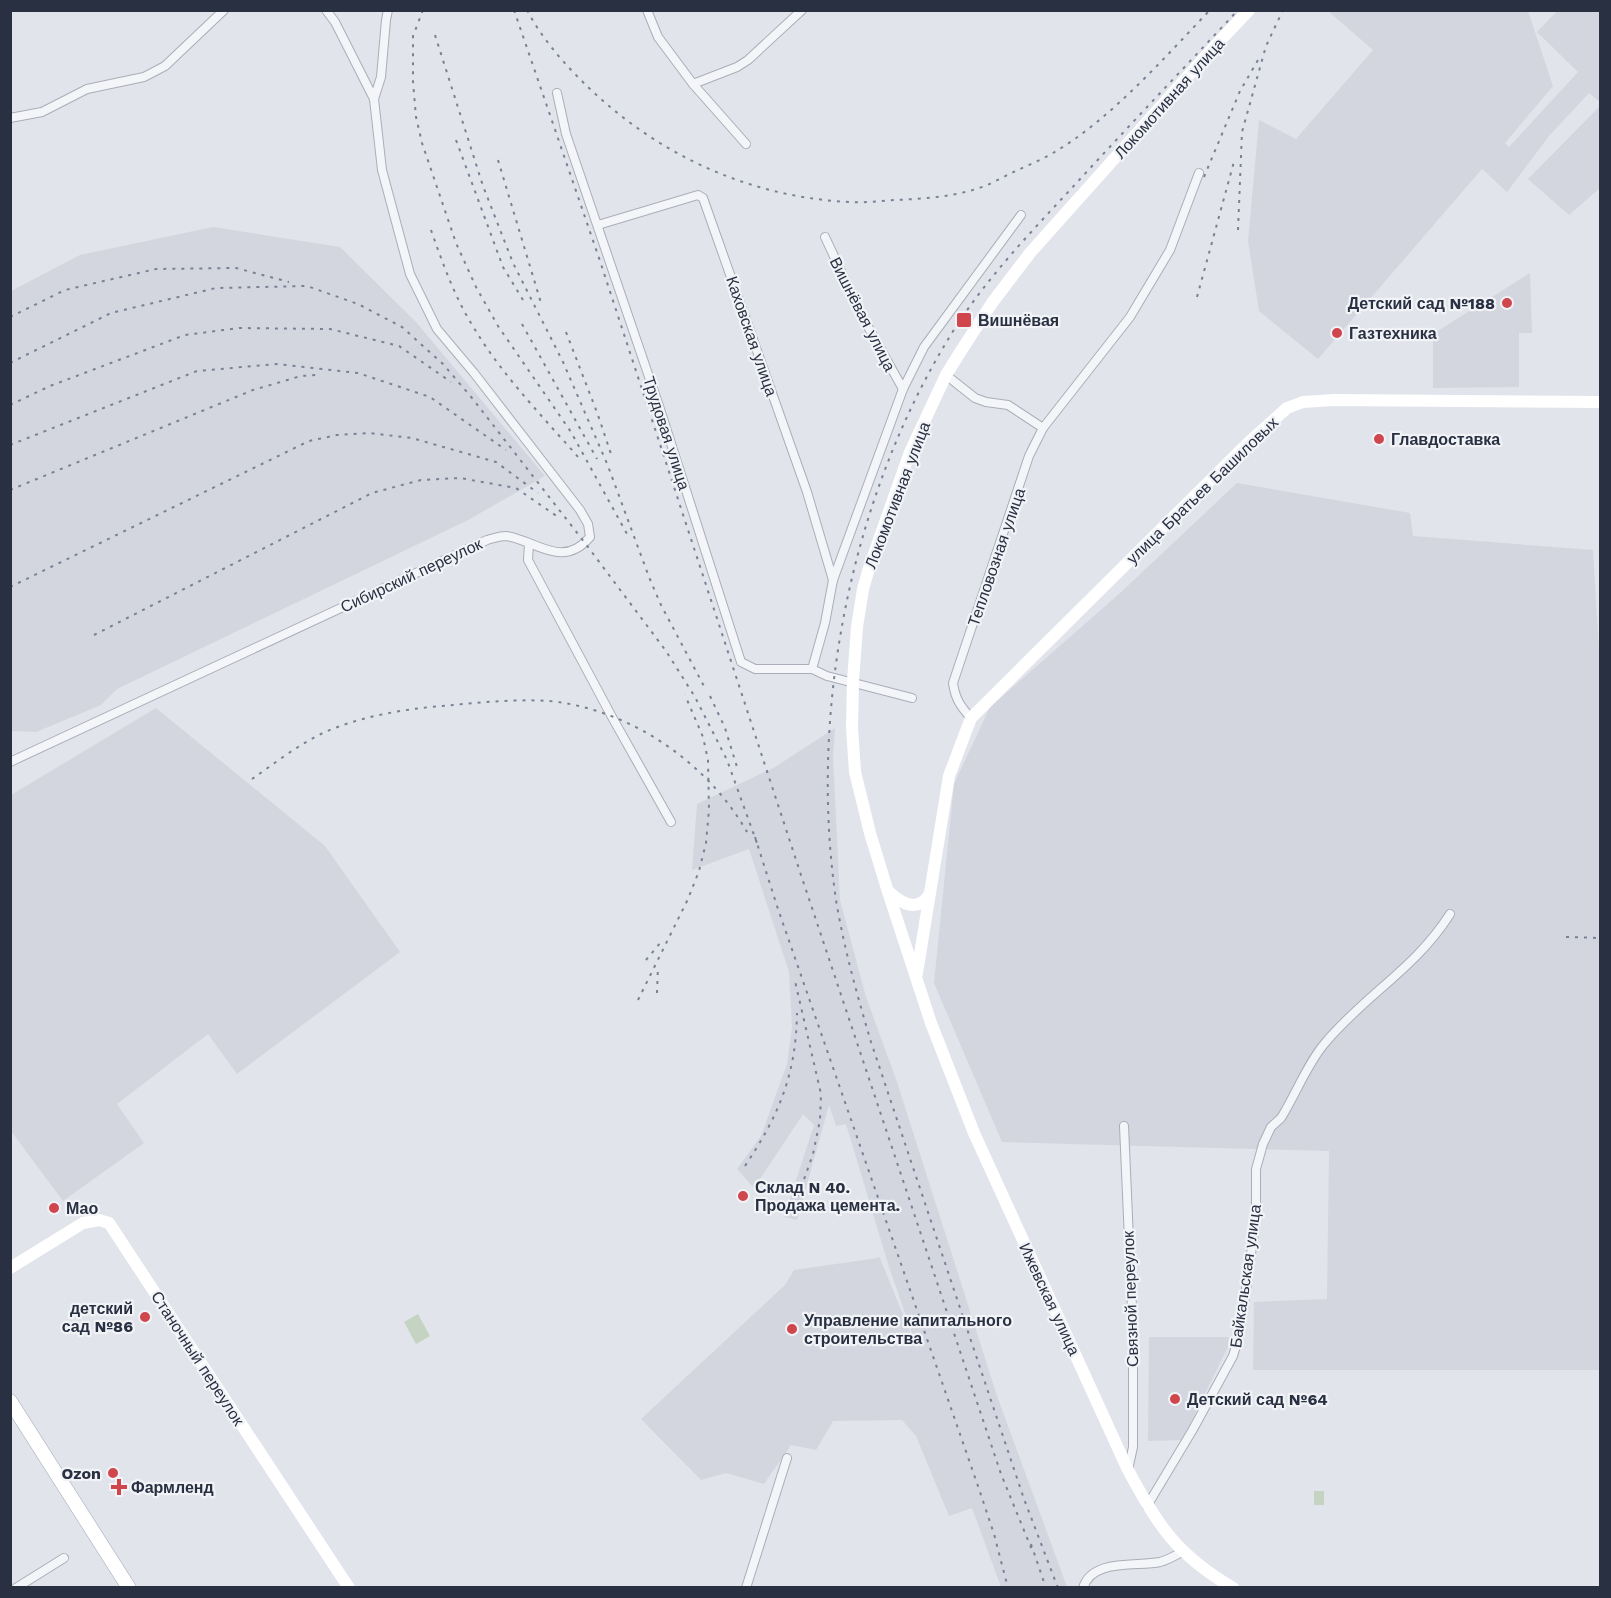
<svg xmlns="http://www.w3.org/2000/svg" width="1611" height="1598" viewBox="0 0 1611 1598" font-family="'Work Sans',sans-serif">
  <rect width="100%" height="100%" fill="#e1e4ea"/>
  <g fill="#d3d6df">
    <polygon points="1328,11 1528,11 1553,86 1505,143 1509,147 1578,72 1537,32 1557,11 1600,11 1600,102 1589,93 1549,136 1507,192 1482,169 1318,359 1259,311 1248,241 1259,120 1296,139 1373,50"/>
    <polygon points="1600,106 1600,188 1569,215 1528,179"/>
    <polygon points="213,227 340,247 416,322 545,476 468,520 117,689 101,705 36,732 11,731 11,291 80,255"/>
    <polygon points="1530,273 1532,333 1519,333 1519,387 1433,388 1433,334"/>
    <polygon points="1237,483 1410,513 1413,536 1593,550 1600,668 1600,1370 1253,1370 1254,1302 1327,1299 1329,1151 1002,1142 934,983 954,784 990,707 1119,594"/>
    <polygon points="156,708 325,846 400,952 237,1074 208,1034 117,1104 144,1143 63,1201 11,1131 11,795"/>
    <polygon points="835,728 833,757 840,900 866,997 897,1082 997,1396 1067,1587 1001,1587 972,1508 949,1516 916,1436 902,1420 833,1421 816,1450 791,1445 764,1484 726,1473 701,1480 641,1419 785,1285 794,1270 878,1258 879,1256 920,1356 889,1267 846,1124 836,1126 829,1105 797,1220 784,1217 814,1125 803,1114 754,1188 737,1169 761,1136 787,1064 792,1027 789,972 749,849 692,870 697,804 775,767"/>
    <polygon points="1149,1337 1233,1337 1182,1440 1148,1441"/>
  </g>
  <g fill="#c5d4c2">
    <polygon points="418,1314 430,1336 416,1344 404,1322"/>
    <rect x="1314" y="1491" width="10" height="14"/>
  </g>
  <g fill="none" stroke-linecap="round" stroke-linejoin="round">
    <defs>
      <g id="street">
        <polyline points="326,10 335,22 374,99"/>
        <polyline points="647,10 658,37 693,84 746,144"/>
        <polyline points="693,84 737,67 748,60 802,10"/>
        <polyline points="557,93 566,134 660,409 741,662 755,669 812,669 827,676 912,698"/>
        <polyline points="10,118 42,112 87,89 144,77 165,66 224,10"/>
        <polyline points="598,225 698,195 703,198 807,492 833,580"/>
        <polyline points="825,237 862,316 903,389"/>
        <polyline points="946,375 975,398 986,402 1008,405 1043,428"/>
        <polyline points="529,544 528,560 612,717 671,822"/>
        <polyline points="812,669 825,623 833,580 903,389 924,347 1021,215"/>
        <path d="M971,718C960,706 955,698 953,683L1029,456L1043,428L1130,317L1170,250L1199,173"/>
        <path d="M10,762L487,540C494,538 500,536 506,536C536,540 562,570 590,537L588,524L580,510L474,373L437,329L410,274L382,170L374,99L381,77L386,20L388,10"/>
        <polyline points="1124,1126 1133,1331 1133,1447 1128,1470"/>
        <path d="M1147,1506L1192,1431L1233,1356L1240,1332L1256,1218V1169L1263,1144L1271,1127L1281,1118C1296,1094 1307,1064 1325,1043C1365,995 1416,968 1450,914"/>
        <polyline points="16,1588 64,1558"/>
        <polyline points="746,1588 787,1458"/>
        <path d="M1083,1588C1092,1558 1137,1567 1160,1562C1168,1560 1176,1555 1182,1552"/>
      </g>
      <polyline id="primary" points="10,1401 129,1588"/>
    </defs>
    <use href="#street" stroke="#aaaeb8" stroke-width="10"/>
    <use href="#primary" stroke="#a0a7b6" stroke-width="15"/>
    <use href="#street" stroke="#f4f5f8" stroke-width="8"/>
    <g stroke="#fff" stroke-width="12">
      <path d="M889,892C901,903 917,913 929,895"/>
      <polyline points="917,973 949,776 971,718 1248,443 1287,408 1303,402 1334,400 1600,402"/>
      <polyline points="10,1268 83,1223 99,1220 109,1223 349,1588"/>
      <path d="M1233,1588C1176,1554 1159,1527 1128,1470L974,1133L931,1023L888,892L870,833L855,772L852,727L853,681L857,627L863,589L869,568L910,452L946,375L959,354L992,303L1030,253L1213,48L1249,10"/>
    </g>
    <use href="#primary" stroke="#fff" stroke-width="14"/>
    <g stroke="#7a8194" stroke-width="2" stroke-dasharray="3 6" stroke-linecap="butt">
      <polyline points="423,10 413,36 413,82 416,117 422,143 456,243 476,287 498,326 571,432 627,534"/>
      <polyline points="514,10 600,261 800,872 1001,1474 1032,1550"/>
      <path d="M527,10C542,39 566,66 589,88C660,156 750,197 849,202C864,203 879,201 894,200C922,199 952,197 979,188C992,184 1004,176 1016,171C1028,165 1041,160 1053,153C1110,120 1164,58 1210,10"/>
      <polyline points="435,35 483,186 513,263 563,362 608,466 649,577 661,605 706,690"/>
      <polyline points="456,140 503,267 526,305"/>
      <polyline points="498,160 541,303"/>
      <polyline points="1204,177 1240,91 1258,60"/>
      <path d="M431,230C443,264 455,298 474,328C502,375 543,417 579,458"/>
      <polyline points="1238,230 1242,132 1266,46 1283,10"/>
      <polyline points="1197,297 1235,158"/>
      <polyline points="10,317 65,290 156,269 236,268 289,282"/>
      <polyline points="522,324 597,459"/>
      <polyline points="566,332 598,415 611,454"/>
      <polyline points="10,363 111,313 216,288 307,286 358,304 402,327 443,364 472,398 585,543 666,651 695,697 727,760 758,846"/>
      <polyline points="10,405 50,386 185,335 239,328 330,329 399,346 451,382"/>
      <polyline points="10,445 197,371 277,364 358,373 430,397 506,450"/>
      <polyline points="10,490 253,390 301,376 316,375"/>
      <polyline points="10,587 309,441 337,435 369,433 412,438 496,462 538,493"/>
      <polyline points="94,635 372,493 421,480 460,478 516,488 558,517"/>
      <polyline points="710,696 725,728 737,767"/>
      <path d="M252,779C275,763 299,744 325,732C364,715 411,708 453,705C485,702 517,699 549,701C630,709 707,762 747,832"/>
      <polyline points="755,837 778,909 979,1489 994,1534 1008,1588"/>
      <polyline points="1566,937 1600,938"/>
      <polyline points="646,960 661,942"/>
      <polyline points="657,993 658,966"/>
      <polyline points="638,1000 688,899 699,871 706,843 709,810 708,760 703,737 685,695"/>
      <path d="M745,1166C779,1115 796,1075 797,1013"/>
      <polyline points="792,1213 813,1154 820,1120 821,1094 795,981"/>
      <polyline points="1031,1544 1046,1588"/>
      <path d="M1058,1588L1024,1499L871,1042C857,995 844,948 836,900C808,708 852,489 957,325C989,276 1030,233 1070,190C1125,130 1182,70 1238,10"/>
    </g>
  </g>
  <g fill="#cf464d" stroke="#f1f3f7" stroke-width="2">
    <circle cx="1507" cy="303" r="6"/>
    <rect x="956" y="312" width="16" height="16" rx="3"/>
    <circle cx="1337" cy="333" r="6"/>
    <circle cx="1379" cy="439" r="6"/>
    <circle cx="743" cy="1196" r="6"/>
    <circle cx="54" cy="1208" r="6"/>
    <circle cx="145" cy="1317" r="6"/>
    <circle cx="792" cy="1329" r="6"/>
    <circle cx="1175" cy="1399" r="6"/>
    <circle cx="113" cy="1473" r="6"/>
    <path d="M116 1478h6v6h6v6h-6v6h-6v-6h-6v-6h6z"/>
  </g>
  <g text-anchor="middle" stroke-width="4.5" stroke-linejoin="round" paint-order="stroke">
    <g font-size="16" fill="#293042" stroke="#f1f3f7">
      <text transform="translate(1169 98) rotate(-48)" y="6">Локомотивная улица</text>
      <text transform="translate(863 314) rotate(63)" y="6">Вишнёвая улица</text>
      <text transform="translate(752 336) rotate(71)" y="6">Каховская улица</text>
      <text transform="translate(667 433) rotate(72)" y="6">Трудовая улица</text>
      <text transform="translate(1202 490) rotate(-44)" y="6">улица Братьев Башиловых</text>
      <text transform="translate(897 495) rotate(-69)" y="6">Локомотивная улица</text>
      <text transform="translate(996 557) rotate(-71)" y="6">Тепловозная улица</text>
      <text transform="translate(411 575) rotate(-25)" y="6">Сибирский переулок</text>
      <text transform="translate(1245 1276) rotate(-82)" y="6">Байкальская улица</text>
      <text transform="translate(1050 1299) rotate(65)" y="6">Ижевская улица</text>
      <text transform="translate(1130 1299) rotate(-92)" y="6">Связной переулок</text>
      <text transform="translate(198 1358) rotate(57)" y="6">Станочный переулок</text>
    </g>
    <g font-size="16" font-weight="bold" fill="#293042" stroke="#f1f3f7" text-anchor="start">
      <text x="1495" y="309" text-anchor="end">Детский сад №188</text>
      <text x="978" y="326">Вишнёвая</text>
      <text x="1349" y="339">Газтехника</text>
      <text x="1391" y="445">Главдоставка</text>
      <text x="755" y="1193">Склад N 40.<tspan x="755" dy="18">Продажа цемента.</tspan></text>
      <text x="66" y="1214">Мао</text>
      <text x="133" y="1314" text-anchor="end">детский<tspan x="133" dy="18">сад №86</tspan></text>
      <text x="804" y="1326">Управление капитального<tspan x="804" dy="18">строительства</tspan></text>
      <text x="1187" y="1405">Детский сад №64</text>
      <text x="101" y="1479" text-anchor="end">Ozon</text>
      <text x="131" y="1493">Фармленд</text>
    </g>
  </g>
  <rect width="1611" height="1598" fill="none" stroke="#293042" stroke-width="24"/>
</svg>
